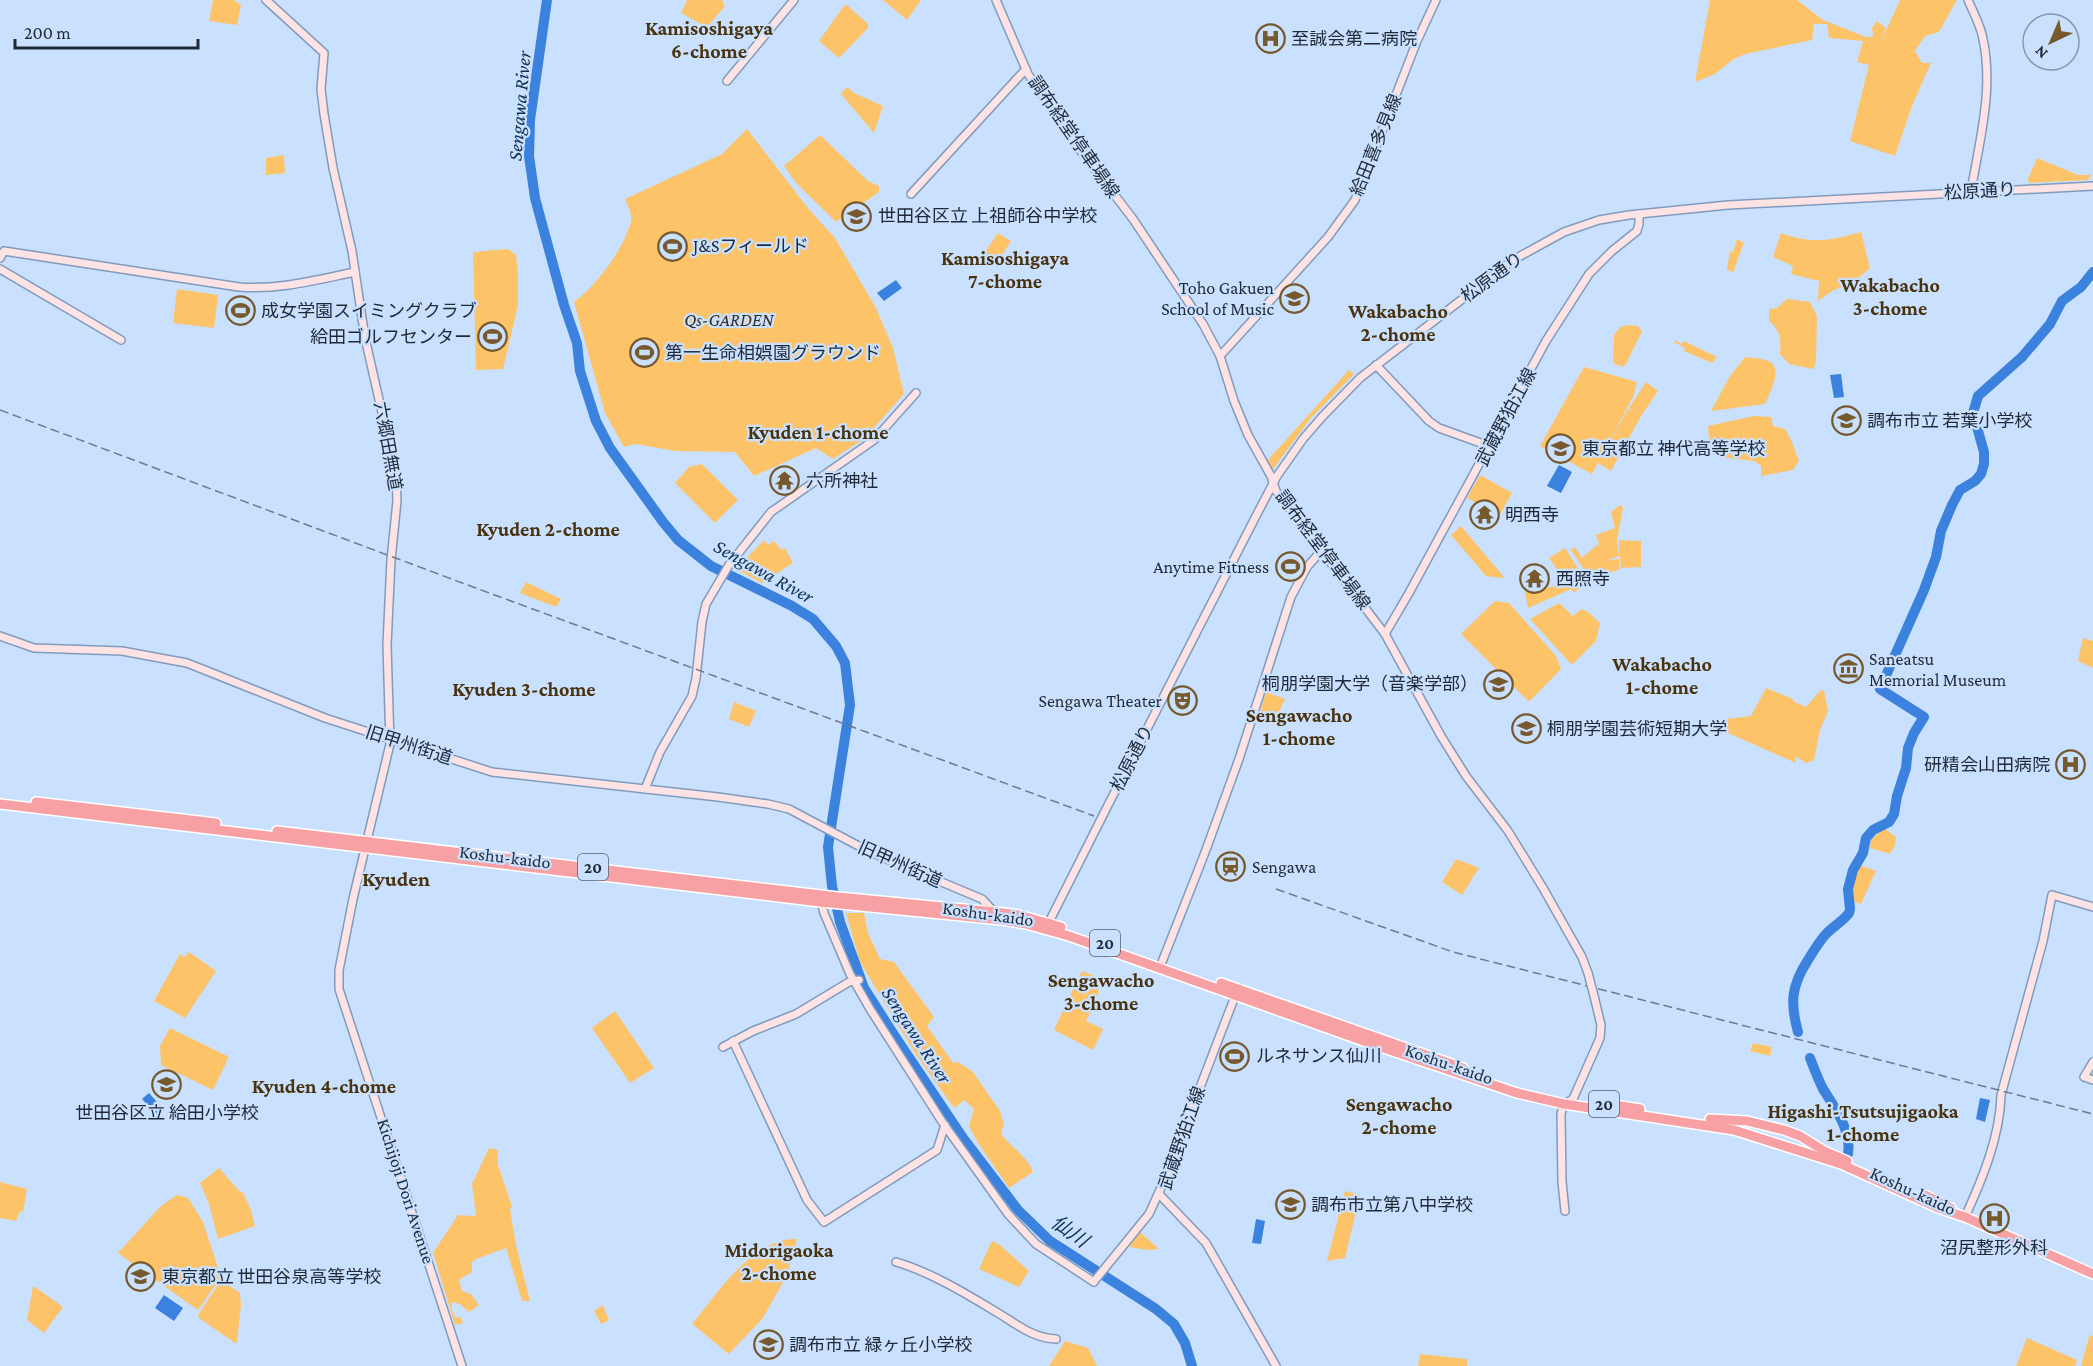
<svg xmlns="http://www.w3.org/2000/svg" width="2093" height="1366" viewBox="0 0 2093 1366" font-family="'Crimson Pro','Noto Sans JP',serif">
  <rect width="100%" height="100%" fill="#c9e0fe"/>
  <g fill="#fdc369">
    <polygon points="213,0 234,0 241,5 237,25 209,21"/>
    <polygon points="687,0 722,0 725,6 709,25 705,26 681,13"/>
    <polygon points="883,0 921,0 907,20"/>
    <polygon points="1710,0 1797,0 1823,20 1866,37 1872,37 1873,35 1872,28 1877,21 1886,28 1880,44 1900,0 1957,0 1939,32 1925,36 1915,51 1922,63 1931,63 1912,106 1895,156 1850,141 1869,65 1857,62 1863,41 1829,38 1827,24 1814,24 1812,40 1745,54 1734,59 1715,74 1695,82"/>
    <polygon points="847,5 868,24 868,28 839,58 819,41 844,6"/>
    <polygon points="847,87 854,93 883,106 874,133 841,94"/>
    <path d="M747,129L807,207L835,238L876,308L893,348L904,394L865,438L833,459L816,448L754,476L735,452L676,451L635,444L624,447L605,413L574,302C597,285 624,249 631,221C632,214 628,206 625,199L722,154Z"/>
    <polygon points="820,135 868,181 879,186 879,192 836,222 797,184 784,166"/>
    <polygon points="284,155 285,173 266,175 266,158"/>
    <polygon points="2037,158 2078,175 2091,175 2088,180 2029,183 2028,179"/>
    <path d="M1861,232L1870,268L1854,282L1832,291L1818,301L1819,281L1791,274L1793,266L1773,257L1781,233C1812,244 1829,241 1861,232Z"/>
    <polygon points="998,233 1011,241 1002,255 999,253 993,261 990,261 983,255"/>
    <polygon points="1737,239 1744,243 1733,272 1727,270 1730,251 1733,252"/>
    <polygon points="508,249 516,255 518,275 518,305 503,369 476,370 473,252"/>
    <polygon points="177,289 218,295 214,328 173,323"/>
    <path d="M1787,299L1810,302L1817,316L1816,363L1813,369L1789,364L1780,354C1781,339 1781,331 1769,321V309L1777,308Z"/>
    <polygon points="1629,325 1638,326 1642,331 1626,364 1623,367 1613,363 1614,335 1620,327"/>
    <polygon points="1675,340 1682,344 1684,341 1717,357 1712,363 1684,351 1685,348 1674,342"/>
    <path d="M1745,357C1752,358 1759,358 1765,360C1786,365 1770,392 1765,404L1711,411L1730,376Z"/>
    <polygon points="1584,367 1637,382 1634,395 1603,454 1628,409 1634,412 1629,408 1646,382 1658,391 1641,416 1611,471 1598,463 1592,474 1540,446"/>
    <polygon points="1349,370 1354,374 1311,418 1273,469 1271,468 1268,460"/>
    <polygon points="1754,416 1771,417 1773,426 1785,429 1792,442 1799,461 1793,470 1761,476 1761,466 1754,461 1722,457 1709,438 1708,426"/>
    <polygon points="702,464 738,500 715,523 675,483 689,467"/>
    <polygon points="1480,475 1512,493 1500,515 1467,498"/>
    <polygon points="1620,505 1623,508 1617,540 1619,555 1619,540 1641,541 1641,567 1621,568 1620,556 1605,561 1619,559 1620,569 1591,580 1571,550 1575,547 1582,558 1598,544 1601,550 1596,535 1615,528 1611,512"/>
    <polygon points="1461,526 1504,577 1502,578 1486,576 1451,535"/>
    <polygon points="764,540 768,545 774,541 782,550 785,548 793,563 762,583 736,569"/>
    <polygon points="1565,548 1587,583 1574,593 1571,589 1528,608 1525,592 1567,584 1549,558"/>
    <polygon points="526,582 561,599 556,607 520,593"/>
    <polygon points="1495,601 1509,603 1556,656 1561,669 1531,700 1528,701 1461,634"/>
    <polygon points="1559,603 1573,616 1581,609 1588,612 1600,623 1596,641 1574,663 1571,664 1530,619"/>
    <polygon points="2083,638 2093,641 2093,668 2078,661"/>
    <polygon points="1766,688 1793,699 1793,701 1806,707 1821,690 1824,691 1828,711 1820,730 1814,760 1806,763 1795,756 1796,763 1726,732 1726,719 1751,716"/>
    <polygon points="1266,692 1285,699 1273,725 1258,719"/>
    <polygon points="734,702 756,711 749,727 729,719"/>
    <polygon points="1884,828 1896,837 1895,845 1890,854 1870,848 1871,840"/>
    <polygon points="1456,859 1479,868 1462,895 1442,882"/>
    <polygon points="1859,865 1876,871 1861,904 1850,900 1854,876"/>
    <path d="M846,913H864L868,933L880,959L894,962L934,1017L927,1026L953,1063L958,1062L973,1072L1000,1111L1004,1124L1001,1134C1011,1147 1027,1156 1033,1172L1009,1188L978,1143L969,1126L974,1109L964,1100L955,1108L949,1101L915,1053L860,962Z"/>
    <polygon points="189,952 216,971 185,1018 154,1001 180,954 185,957"/>
    <polygon points="1082,971 1094,976 1099,992 1086,1021 1103,1029 1093,1050 1054,1030"/>
    <polygon points="615,1011 654,1068 630,1083 592,1028"/>
    <polygon points="170,1028 229,1057 213,1090 161,1065 160,1046"/>
    <polygon points="1753,1043 1772,1047 1770,1056 1750,1051"/>
    <polygon points="489,1148 498,1150 498,1165 512,1206 510,1209 516,1245 530,1301 522,1301 506,1248 476,1259 472,1262 472,1272 459,1280 462,1291 471,1294 479,1305 469,1312 460,1304 452,1302 451,1308 455,1317 461,1318 463,1323 455,1325 433,1253 458,1215 472,1216 476,1215 472,1184"/>
    <polygon points="219,1168 240,1192 242,1191 251,1210 255,1226 218,1239 209,1204 200,1183"/>
    <polygon points="0,1182 27,1189 23,1212 20,1211 16,1221 0,1218"/>
    <polygon points="1345,1191 1360,1195 1345,1258 1327,1261"/>
    <polygon points="177,1195 188,1198 203,1222 221,1277 198,1310 118,1253 161,1206"/>
    <polygon points="1140,1232 1159,1249 1147,1250 1130,1247 1129,1244"/>
    <path d="M797,1239L787,1275L763,1318L729,1354L692,1324C718,1293 752,1238 797,1239Z"/>
    <polygon points="992,1241 1000,1245 1029,1271 1019,1287 979,1269"/>
    <polygon points="221,1280 240,1293 241,1305 237,1342 235,1343 199,1318 198,1315"/>
    <polygon points="33,1287 35,1287 63,1307 44,1333 27,1320"/>
    <polygon points="603,1305 609,1320 601,1324 594,1311"/>
    <polygon points="2091,1335 2093,1336 2093,1366 2081,1366 2089,1337"/>
    <polygon points="2027,1338 2077,1360 2075,1366 2016,1366"/>
    <polygon points="1065,1341 1088,1348 1097,1366 1049,1366"/>
    <polygon points="1420,1354 1467,1359 1467,1366 1418,1366"/>
  </g>
  <g fill="#3b81de">
    <polygon points="896,280 902,288 884,301 877,293"/>
    <polygon points="1841,374 1844,397 1834,398 1830,375"/>
    <polygon points="1559,465 1572,472 1561,493 1547,486"/>
    <polygon points="149,1093 164,1110 157,1116 142,1099"/>
    <polygon points="1980,1098 1990,1100 1985,1122 1976,1119"/>
    <polygon points="1256,1219 1265,1221 1261,1244 1252,1243"/>
    <polygon points="164,1295 183,1308 174,1321 155,1308"/>
  </g>
  <g fill="none" stroke-linecap="round" stroke-linejoin="round">
    <g stroke="#3b81de" stroke-width="10">
      <polyline points="547,0 530,120 529,156 535,198 564,305 577,343 580,371 596,421 610,448 663,522 678,540 711,566 792,606 813,619 836,646 845,663 850,705 828,847 832,886 840,922 864,988 894,1035 963,1138 1018,1210 1050,1241 1156,1309 1174,1324 1185,1343 1192,1366"/>
      <path d="M1798,1032C1790,1003 1791,986 1808,960C1814,950 1820,940 1827,933C1834,926 1843,921 1849,913L1850,909L1848,889L1853,870L1863,853L1866,838L1873,830L1889,822L1894,814L1897,796L1906,768L1908,748L1914,733L1924,717L1880,689L1924,590L1936,557L1941,531L1952,505L1960,490L1975,481L1981,474L1984,464V452L1973,413L1978,396L2022,357L2050,324L2062,301L2081,287L2093,272"/>
      <path d="M1810,1058C1814,1068 1818,1079 1823,1089C1835,1108 1852,1131 1848,1154"/>
    </g>
    <defs>
      <g id="secondary">
        <polyline points="266,0 324,53 321,89 324,114 333,168 352,251 365,338 396,474 397,501 391,560 387,645 390,744 353,899 339,970 339,989 462,1366"/>
        <polyline points="996,0 1028,74 1077,146 1133,219 1203,324 1220,356 1234,401 1248,435 1271,476 1276,491 1385,634 1441,736 1466,776 1508,831 1543,888 1582,957 1588,973"/>
        <path d="M1968,0C1973,12 1981,26 1983,39C1994,90 1979,142 1971,192"/>
        <polyline points="727,81 794,0"/>
        <polyline points="911,194 1026,69"/>
        <path d="M0,258L4,251L239,287C279,290 316,280 355,272"/>
        <polyline points="0,269 121,340"/>
        <polyline points="1220,356 1328,237 1355,200 1417,41 1436,0"/>
        <polyline points="1376,365 1429,421 1439,428 1489,446"/>
        <polyline points="1385,634 1409,593 1546,341 1589,274 1612,251 1637,231 1639,224 1639,214"/>
        <polyline points="0,636 34,648 122,651 187,663 325,718 492,772 718,797 768,804 789,809 870,852 982,899 996,914"/>
        <polyline points="645,789 660,752 692,696 696,678 702,622 706,604 729,565 771,512 874,440 916,393"/>
        <polyline points="1104,813 1256,516 1277,476 1303,439 1322,417 1360,378 1513,260 1564,232 1599,220 1629,215 1728,205 2093,186"/>
        <polyline points="1207,847 1239,759 1291,597 1307,567 1322,550"/>
        <polyline points="820,898 824,913 850,974 870,1009 943,1123 1008,1214 1036,1244 1094,1282"/>
        <polyline points="1047,926 1096,829"/>
        <polyline points="1162,962 1199,868"/>
        <polyline points="733,1041 807,1200 824,1222 937,1150 945,1125"/>
        <polyline points="723,1047 753,1031 796,1014 849,982 859,980"/>
        <polyline points="2093,1062 2084,1077 2093,1080"/>
        <polyline points="1159,1194 1206,1243 1276,1366"/>
        <polyline points="1565,1211 1562,1182 1561,1114 1564,1104 1573,1099 1600,1038 1601,1025 1594,996"/>
        <path d="M1965,1217C1982,1180 2000,1137 2001,1095L2043,941L2052,895L2093,907"/>
        <path d="M896,1262C928,1271 965,1293 993,1310C1014,1322 1031,1338 1056,1339"/>
        <polyline points="1096,1279 1149,1214 1164,1181 1237,991"/>
      </g>
      <g id="highway">
        <polyline points="36,802 216,823"/>
        <polyline points="0,804 820,902 1002,920 1026,924 1069,936 1375,1045 1517,1093 1564,1104 1734,1130 1841,1164 1938,1208 1965,1217 2093,1274"/>
        <polyline points="277,831 838,897 995,912 1019,915 1061,927"/>
        <polyline points="1221,983 1463,1068"/>
        <polyline points="1601,1103 1640,1109"/>
        <polyline points="1710,1119 1747,1121 1784,1130 1800,1136 1826,1152 1847,1161"/>
        <polyline points="1923,1194 1951,1208"/>
      </g>
    </defs>
    <use href="#secondary" stroke="#819bbe" stroke-width="10"/>
    <use href="#highway" stroke="#fff" stroke-width="12"/>
    <use href="#secondary" stroke="#fde3e4" stroke-width="7"/>
    <use href="#highway" stroke="#f7a1a5" stroke-width="9"/>
    <g stroke="#6b7b90" stroke-width="1.5" stroke-dasharray="9 4.5" stroke-linecap="butt">
      <polyline points="0,410 473,587 1094,816"/>
      <polyline points="1276,889 1453,952 2093,1114"/>
    </g>
    <defs>
      <g id="secondary-bridge">
        <polyline points="1096,829 1104,813"/>
        <polyline points="1199,868 1207,847"/>
        <polyline points="1588,973 1594,996"/>
      </g>
    </defs>
    <use href="#secondary-bridge" stroke="#819bbe" stroke-width="10" stroke-linecap="butt"/>
    <use href="#secondary-bridge" stroke="#fde3e4" stroke-width="7"/>
  </g>
  <defs>
    <symbol id="hospital-ring" viewBox="-11 -11 22 22"><circle r="9.5" fill="#c9e0fe" stroke="#765a2d" stroke-width="1.5"/><path d="M-5-5h3v3.5h4V-5h3V5h-3V1.5h-4V5h-3Z" fill="#765a2d"/></symbol>
    <symbol id="school-ring" viewBox="-11 -11 22 22"><circle r="9.5" fill="#c9e0fe" stroke="#765a2d" stroke-width="1.5"/><path d="M0-5L7-2L0 1L-7-2ZM-4 1L0 2.5L4 1V4Q0 6-4 4Z" fill="#765a2d"/></symbol>
    <symbol id="stadium-ring" viewBox="-11 -11 22 22"><circle r="9.5" fill="#c9e0fe" stroke="#765a2d" stroke-width="1.5"/><path d="M0-5a6.5 5 0 1 0 0 10a6.5 5 0 1 0 0-10ZM-3.5-1.8h7v3.6h-7Z" fill="#765a2d"/></symbol>
    <symbol id="university-ring" viewBox="-11 -11 22 22"><circle r="9.5" fill="#c9e0fe" stroke="#765a2d" stroke-width="1.5"/><path d="M0-5L7-2L0 1L-7-2ZM-4 1L0 2.5L4 1V4Q0 6-4 4Z" fill="#765a2d"/></symbol>
    <symbol id="temple-ring" viewBox="-11 -11 22 22"><circle r="9.5" fill="#c9e0fe" stroke="#765a2d" stroke-width="1.5"/><path d="M0-6L5-2H3V0L6.5 2.5H4V6H1.5V3h-3V6H-4V2.5H-6.5L-3 0V-2H-5Z" fill="#765a2d"/></symbol>
    <symbol id="museum-ring" viewBox="-11 -11 22 22"><circle r="9.5" fill="#c9e0fe" stroke="#765a2d" stroke-width="1.5"/><path d="M0-6L6-3V-2H-6V-3ZM-5-1h2V3h-2ZM-1-1h2V3h-2ZM3-1h2V3H3ZM-6 4H6V6H-6Z" fill="#765a2d"/></symbol>
    <symbol id="theatre-ring" viewBox="-11 -11 22 22"><circle r="9.5" fill="#c9e0fe" stroke="#765a2d" stroke-width="1.5"/><path d="M-5-5.5Q0-4 5-5.5V0Q5 5 0 6Q-5 5-5 0ZM-3.3-2.5H-1v1.5H-3.3ZM1-2.5H3.3v1.5H1ZM-2.8 1Q0 5.5 2.8 1Z" fill="#765a2d"/></symbol>
    <symbol id="station-ring" viewBox="-11 -11 22 22"><circle r="9.5" fill="#c9e0fe" stroke="#765a2d" stroke-width="1.5"/><path d="M-3-6H3Q5-6 5-4V2Q5 4 3 4L4.5 6H3L1.5 4h-3L-3 6H-4.5L-3 4Q-5 4-5 2V-4Q-5-6-3-6ZM-3.5-4v3h7v-3ZM-3.5 1v1.5H-2V1ZM2 1v1.5H3.5V1Z" fill="#765a2d"/></symbol>
  </defs>
  <g fill-rule="evenodd">
    <use href="#hospital-ring" x="1254" y="22" width="33" height="33"/>
    <use href="#school-ring" x="840" y="200" width="33" height="33"/>
    <use href="#stadium-ring" x="656" y="230" width="33" height="33"/>
    <use href="#university-ring" x="1278" y="282" width="33" height="33"/>
    <use href="#stadium-ring" x="224" y="294" width="33" height="33"/>
    <use href="#stadium-ring" x="476" y="320" width="33" height="33"/>
    <use href="#stadium-ring" x="628" y="336" width="33" height="33"/>
    <use href="#school-ring" x="1830" y="404" width="33" height="33"/>
    <use href="#school-ring" x="1544" y="432" width="33" height="33"/>
    <use href="#temple-ring" x="768" y="464" width="33" height="33"/>
    <use href="#temple-ring" x="1468" y="498" width="33" height="33"/>
    <use href="#stadium-ring" x="1274" y="550" width="33" height="33"/>
    <use href="#temple-ring" x="1518" y="562" width="33" height="33"/>
    <use href="#museum-ring" x="1832" y="652" width="33" height="33"/>
    <use href="#university-ring" x="1482" y="668" width="33" height="33"/>
    <use href="#theatre-ring" x="1166" y="684" width="33" height="33"/>
    <use href="#university-ring" x="1510" y="712" width="33" height="33"/>
    <use href="#hospital-ring" x="2054" y="748" width="33" height="33"/>
    <use href="#station-ring" x="1214" y="850" width="33" height="33"/>
    <use href="#stadium-ring" x="1218" y="1040" width="33" height="33"/>
    <use href="#school-ring" x="150" y="1068" width="33" height="33"/>
    <use href="#school-ring" x="1274" y="1188" width="33" height="33"/>
    <use href="#hospital-ring" x="1978" y="1202" width="33" height="33"/>
    <use href="#school-ring" x="124" y="1260" width="33" height="33"/>
    <use href="#school-ring" x="752" y="1328" width="33" height="33"/>
  </g>
  <g text-anchor="middle" stroke-width="4.5" stroke-linejoin="round" paint-order="stroke">
    <g fill="#c9e0fe" stroke="#526073" stroke-width="1.5">
      <rect x="578" y="854" width="30" height="26" rx="4.5"/>
      <rect x="1090" y="930" width="30" height="26" rx="4.5"/>
      <rect x="1589" y="1091" width="30" height="26" rx="4.5"/>
    </g>
    <g font-size="16" font-weight="bold" fill="#1f2937">
      <text x="593" y="873">20</text>
      <text x="1105" y="949">20</text>
      <text x="1604" y="1110">20</text>
    </g>
    <g font-size="18" fill="#1f2937" stroke="#c9e0fe" text-anchor="start">
      <text x="1291" y="45">至誠会第二病院</text>
      <text x="878" y="222">世田谷区立 上祖師谷中学校</text>
      <text x="693" y="252">J&amp;Sフィールド</text>
      <text x="1274" y="294" text-anchor="end">Toho Gakuen<tspan x="1274" dy="21">School of Music</tspan></text>
      <text x="261" y="317">成女学園スイミングクラブ</text>
      <text x="472" y="343" text-anchor="end">給田ゴルフセンター</text>
      <text x="665" y="359">第一生命相娯園グラウンド</text>
      <text x="1867" y="427">調布市立 若葉小学校</text>
      <text x="1582" y="455">東京都立 神代高等学校</text>
      <text x="806" y="487">六所神社</text>
      <text x="1505" y="521">明西寺</text>
      <text x="1269" y="573" text-anchor="end">Anytime Fitness</text>
      <text x="1556" y="585">西照寺</text>
      <text x="1869" y="665">Saneatsu<tspan x="1869" dy="21">Memorial Museum</tspan></text>
      <text x="1478" y="690" text-anchor="end">桐朋学園大学（音楽学部）</text>
      <text x="1162" y="707" text-anchor="end">Sengawa Theater</text>
      <text x="1547" y="735">桐朋学園芸術短期大学</text>
      <text x="2050" y="771" text-anchor="end">研精会山田病院</text>
      <text x="1252" y="873">Sengawa</text>
      <text x="1256" y="1062">ルネサンス仙川</text>
      <text x="167" y="1119" text-anchor="middle">世田谷区立 給田小学校</text>
      <text x="1311" y="1211">調布市立第八中学校</text>
      <text x="1994" y="1254" text-anchor="middle">沼尻整形外科</text>
      <text x="162" y="1283">東京都立 世田谷泉高等学校</text>
      <text x="789" y="1351">調布市立 緑ヶ丘小学校</text>
    </g>
    <g font-size="18" fill="#1f2937" stroke="#c9e0fe">
      <text transform="translate(1074 137) rotate(55)" y="6">調布経堂停車場線</text>
      <text transform="translate(1376 145) rotate(-68)" y="6">給田喜多見線</text>
      <text transform="translate(1980 191) rotate(-3)" y="6">松原通り</text>
      <text transform="translate(1492 277) rotate(-36)" y="6">松原通り</text>
      <text transform="translate(1506 417) rotate(-62)" y="6">武蔵野狛江線</text>
      <text transform="translate(388 446) rotate(80)" y="6">六郷田無道</text>
      <text transform="translate(1323 550) rotate(53)" y="6">調布経堂停車場線</text>
      <text transform="translate(409 745) rotate(18)" y="6">旧甲州街道</text>
      <text transform="translate(1132 758) rotate(-63)" y="6">松原通り</text>
      <text transform="translate(505 857) rotate(7)" y="6">Koshu-kaido</text>
      <text transform="translate(900 864) rotate(24)" y="6">旧甲州街道</text>
      <text transform="translate(988 914) rotate(8)" y="6">Koshu-kaido</text>
      <text transform="translate(1449 1064) rotate(19)" y="6">Koshu-kaido</text>
      <text transform="translate(1182 1138) rotate(-71)" y="6">武蔵野狛江線</text>
      <text transform="translate(406 1191) rotate(72)" y="6">Kichijoji Dori Avenue</text>
      <text transform="translate(1913 1191) rotate(25)" y="6">Koshu-kaido</text>
    </g>
    <g font-size="18" font-style="italic" fill="#392c18" stroke="#c9e0fe">
      <text x="729" y="326">Qs-GARDEN</text>
    </g>
    <g font-size="20" font-weight="bold" fill="#49330f" stroke="#c9e0fe">
      <text x="709" y="35">Kamisoshigaya<tspan x="709" dy="23">6-chome</tspan></text>
      <text x="1005" y="265">Kamisoshigaya<tspan x="1005" dy="23">7-chome</tspan></text>
      <text x="1890" y="292">Wakabacho<tspan x="1890" dy="23">3-chome</tspan></text>
      <text x="1398" y="318">Wakabacho<tspan x="1398" dy="23">2-chome</tspan></text>
      <text x="818" y="439">Kyuden 1-chome</text>
      <text x="548" y="536">Kyuden 2-chome</text>
      <text x="1662" y="671">Wakabacho<tspan x="1662" dy="23">1-chome</tspan></text>
      <text x="524" y="696">Kyuden 3-chome</text>
      <text x="1299" y="722">Sengawacho<tspan x="1299" dy="23">1-chome</tspan></text>
      <text x="1101" y="987">Sengawacho<tspan x="1101" dy="23">3-chome</tspan></text>
      <text x="324" y="1093">Kyuden 4-chome</text>
      <text x="1399" y="1111">Sengawacho<tspan x="1399" dy="23">2-chome</tspan></text>
      <text x="1863" y="1118">Higashi-Tsutsujigaoka<tspan x="1863" dy="23">1-chome</tspan></text>
      <text x="779" y="1257">Midorigaoka<tspan x="779" dy="23">2-chome</tspan></text>
    </g>
    <g font-size="20" font-style="italic" fill="#132f54" stroke="#c9e0fe">
      <text transform="translate(519 106) rotate(-85)" y="7">Sengawa River</text>
      <text transform="translate(764 571) rotate(29)" y="7">Sengawa River</text>
      <text transform="translate(917 1035) rotate(57)" y="7">Sengawa River</text>
      <text transform="translate(1070 1231) rotate(35)" y="7">仙川</text>
    </g>
    <g font-size="21" font-weight="bold" fill="#49330f" stroke="#c9e0fe">
      <text x="396" y="886">Kyuden</text>
    </g>
  </g>
  <g transform="translate(2051 42) rotate(224)"><circle r="28" fill="#c9e0fe" stroke="#8597ae" stroke-width="1.5"/>
  <path d="M0-4.5L10 22L0 15L-10 22Z" fill="#765a2d"/>
  <text y="-9" font-size="16" font-weight="bold" text-anchor="middle" fill="#1f2937">N</text>
  </g>
  <path d="M15 39v9h183v-9" fill="none" stroke="#1f2937" stroke-width="3"/>
  <text x="24" y="39" font-size="18" fill="#1f2937" stroke="#c9e0fe" stroke-width="4.5" paint-order="stroke">200 m</text>
</svg>
